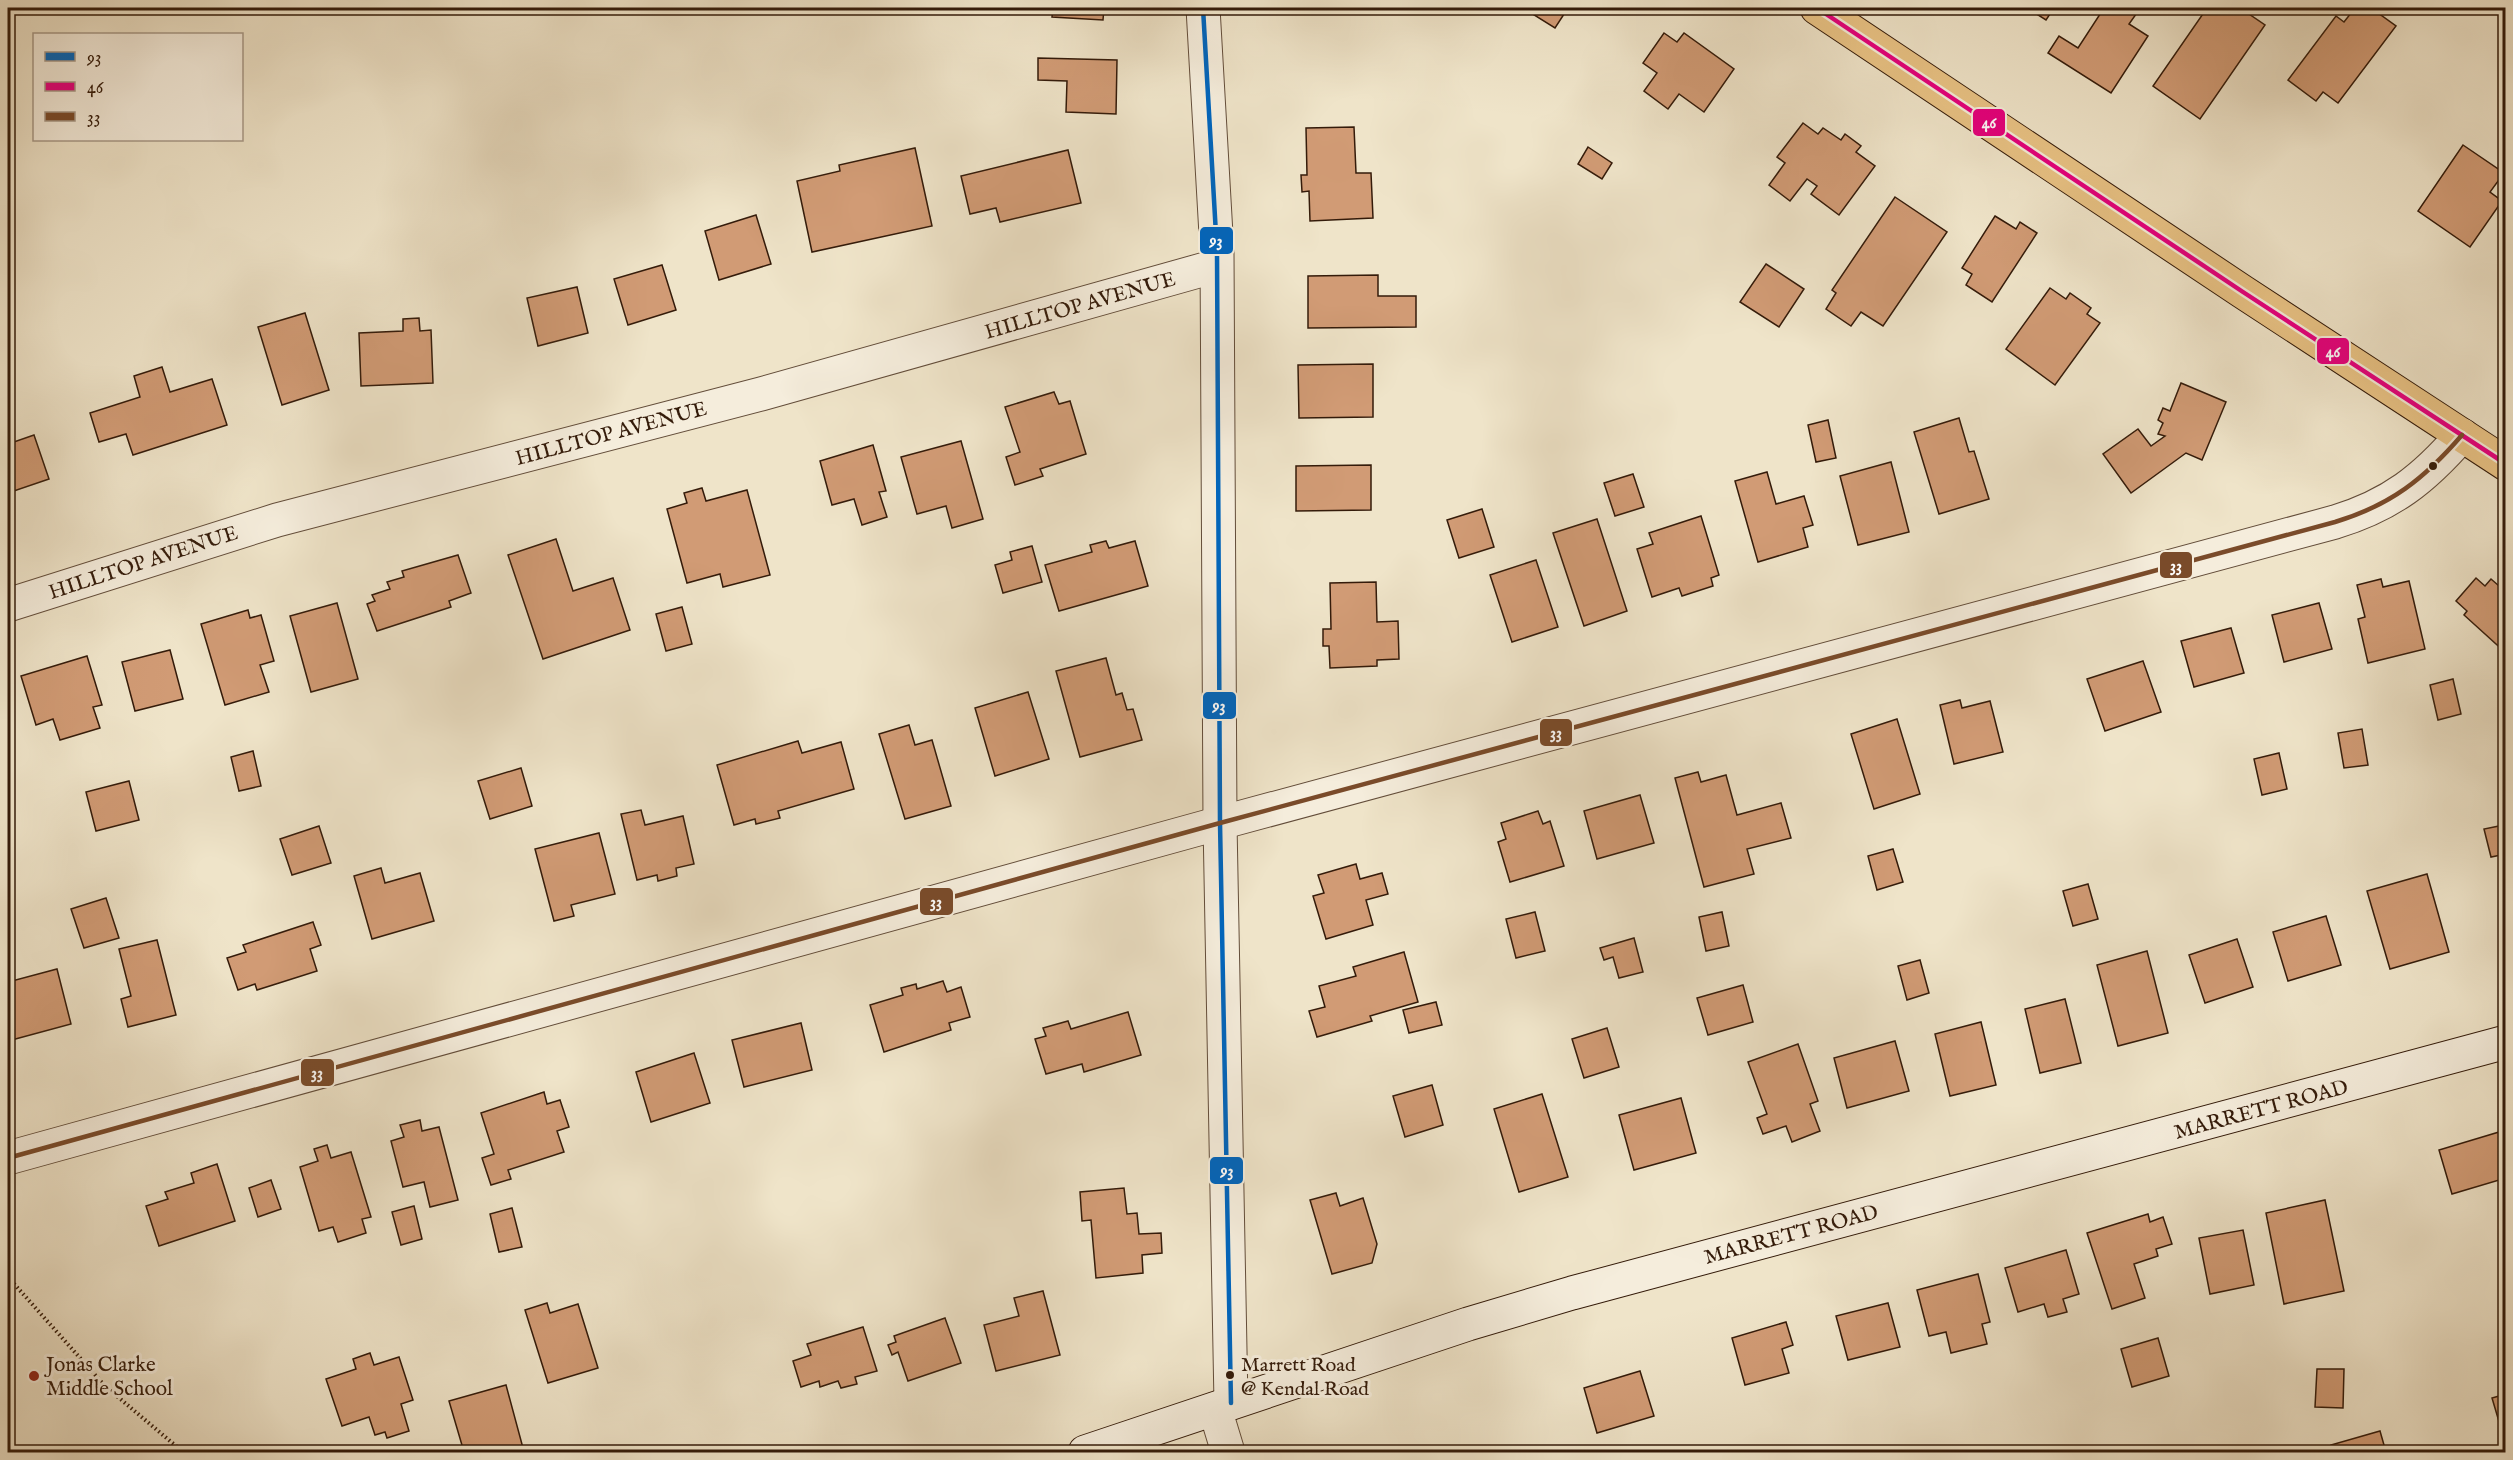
<svg xmlns="http://www.w3.org/2000/svg" width="2513" height="1460" viewBox="0 0 2513 1460" font-family="'IM FELL English',serif">
  <rect width="100%" height="100%" fill="#efe4c9"/>
  <filter id="stains"><feTurbulence type="fractalNoise" baseFrequency=".00333" numOctaves="4"/><feColorMatrix values="0 0 0 0 .2 0 0 0 0 .09 0 0 0 0 .02 0 0 0 .5 -.17"/></filter>
  <radialGradient id="worn" r=".72"><stop offset=".6" stop-color="#630" stop-opacity="0"/><stop offset="1" stop-color="#630" stop-opacity=".3"/></radialGradient>
  <g fill="#d19b75" stroke="#341b0a" stroke-width="1.5">
    <polygon points="1053,8 1104,8 1103,20 1052,17"/>
    <polygon points="1523,8 1568,8 1555,28"/>
    <polygon points="2027,8 2054,8 2046,20"/>
    <polygon points="2104,8 2135,8 2139,10 2129,24 2148,36 2111,93 2048,53 2059,36 2078,48"/>
    <polygon points="2207,8 2240,8 2265,25 2200,119 2153,86"/>
    <polygon points="2355,8 2371,8 2396,26 2338,103 2323,92 2316,101 2288,80 2336,16 2344,22"/>
    <polygon points="1664,33 1677,42 1684,33 1734,69 1704,112 1679,94 1668,109 1644,91 1657,73 1643,63"/>
    <polygon points="1038,58 1117,60 1116,114 1066,112 1067,81 1038,80"/>
    <polygon points="1803,123 1818,134 1823,128 1841,140 1845,134 1861,146 1856,152 1875,166 1839,215 1811,194 1817,186 1807,179 1790,201 1769,185 1785,163 1777,157"/>
    <polygon points="1354,127 1356,173 1371,173 1373,218 1310,221 1309,191 1302,192 1301,175 1307,175 1306,128"/>
    <polygon points="2463,145 2504,173 2490,192 2502,201 2470,247 2418,211"/>
    <polygon points="1588,147 1612,163 1602,179 1578,164"/>
    <polygon points="915,148 932,226 812,252 797,181 840,171 839,165"/>
    <polygon points="1068,150 1081,203 1000,222 996,208 970,214 961,176"/>
    <polygon points="1895,197 1947,232 1883,326 1861,312 1851,326 1826,309 1836,293 1832,290"/>
    <polygon points="756,215 771,264 719,280 705,231"/>
    <polygon points="1995,216 2016,229 2020,222 2037,233 1992,302 1966,285 1972,274 1962,268"/>
    <polygon points="1766,264 1804,289 1779,327 1740,302"/>
    <polygon points="662,265 676,310 628,325 614,279"/>
    <polygon points="1378,275 1378,296 1416,296 1416,327 1308,328 1308,276"/>
    <polygon points="577,287 588,333 538,346 527,298"/>
    <polygon points="2050,288 2066,299 2070,293 2091,308 2087,314 2100,323 2055,385 2006,349"/>
    <polygon points="305,313 329,390 282,405 258,327"/>
    <polygon points="419,318 420,331 431,330 433,383 361,386 359,333 403,331 403,319"/>
    <polygon points="1373,364 1373,417 1299,418 1298,365"/>
    <polygon points="162,367 170,392 212,379 227,425 133,455 126,434 99,442 90,413 140,397 134,376"/>
    <polygon points="2181,383 2226,402 2202,460 2186,453 2131,493 2103,454 2138,429 2151,446 2165,436 2158,434 2163,423 2158,420 2163,408 2170,411"/>
    <polygon points="1054,392 1059,404 1070,401 1086,454 1040,469 1043,476 1015,485 1006,457 1020,452 1005,407"/>
    <polygon points="1959,418 1969,452 1974,451 1989,499 1939,514 1914,432"/>
    <polygon points="1828,420 1836,458 1816,462 1808,425"/>
    <polygon points="34,435 49,479 8,493 8,444"/>
    <polygon points="961,441 983,519 952,528 946,506 917,514 901,457"/>
    <polygon points="873,445 886,491 879,492 887,517 862,525 854,499 832,505 820,461"/>
    <polygon points="1891,462 1909,532 1858,545 1840,476"/>
    <polygon points="1371,465 1371,510 1296,511 1296,466"/>
    <polygon points="1767,472 1776,504 1804,496 1813,525 1803,528 1808,547 1758,562 1735,481"/>
    <polygon points="1633,474 1644,507 1615,516 1604,483"/>
    <polygon points="702,488 706,501 747,490 770,575 723,587 720,574 687,583 667,509 687,503 684,493"/>
    <polygon points="1482,509 1494,547 1459,558 1447,520"/>
    <polygon points="1701,516 1719,575 1711,578 1713,586 1682,596 1679,588 1652,597 1637,549 1653,544 1649,533"/>
    <polygon points="1597,519 1627,611 1584,626 1553,533"/>
    <polygon points="556,539 573,591 613,578 630,630 543,659 508,555"/>
    <polygon points="1106,541 1109,548 1135,541 1148,586 1059,611 1045,565 1092,552 1090,545"/>
    <polygon points="1032,546 1042,582 1003,593 995,565 1012,560 1010,552"/>
    <polygon points="458,555 471,593 449,601 451,607 377,631 367,604 375,601 372,595 390,589 387,582 404,577 402,571"/>
    <polygon points="1536,560 1558,627 1512,642 1490,575"/>
    <polygon points="2476,578 2485,586 2491,579 2506,592 2506,653 2464,615 2467,611 2456,601"/>
    <polygon points="2381,579 2383,587 2409,581 2425,649 2368,663 2358,619 2365,617 2357,585"/>
    <polygon points="1376,582 1377,622 1398,621 1399,659 1377,660 1377,666 1330,668 1329,646 1323,646 1323,629 1331,629 1330,583"/>
    <polygon points="337,603 358,679 311,692 290,616"/>
    <polygon points="2319,603 2332,649 2284,662 2272,615"/>
    <polygon points="682,607 692,644 666,651 656,614"/>
    <polygon points="248,610 250,618 261,615 274,661 260,665 269,692 225,705 201,624"/>
    <polygon points="2231,628 2244,673 2194,687 2181,641"/>
    <polygon points="170,650 183,699 135,711 122,662"/>
    <polygon points="87,656 102,705 93,707 100,728 60,740 53,719 36,725 21,676"/>
    <polygon points="1106,658 1116,695 1122,693 1127,710 1133,709 1142,740 1080,757 1056,671"/>
    <polygon points="2143,661 2161,712 2105,731 2087,679"/>
    <polygon points="2453,679 2461,714 2438,720 2430,685"/>
    <polygon points="1028,692 1049,759 995,776 975,708"/>
    <polygon points="1960,700 1962,708 1990,701 2003,752 1954,764 1940,705"/>
    <polygon points="1897,719 1920,794 1874,809 1851,734"/>
    <polygon points="909,725 915,745 932,740 951,806 905,819 879,734"/>
    <polygon points="2362,729 2368,765 2344,768 2338,733"/>
    <polygon points="798,741 802,753 841,742 854,789 778,811 780,818 756,824 755,819 734,825 717,765"/>
    <polygon points="253,751 261,786 239,791 231,757"/>
    <polygon points="2279,753 2287,789 2262,795 2254,759"/>
    <polygon points="521,768 532,806 490,819 478,781"/>
    <polygon points="1698,772 1701,782 1726,775 1737,815 1781,803 1791,838 1747,849 1754,874 1704,887 1675,778"/>
    <polygon points="129,781 139,820 96,831 86,792"/>
    <polygon points="1640,795 1654,843 1597,859 1584,811"/>
    <polygon points="641,810 645,825 683,816 694,864 676,868 677,876 658,881 657,875 637,880 621,814"/>
    <polygon points="1538,811 1543,824 1550,821 1564,866 1510,882 1498,842 1506,839 1501,823"/>
    <polygon points="2504,825 2506,854 2491,857 2484,829"/>
    <polygon points="319,826 331,863 292,875 280,839"/>
    <polygon points="599,833 615,894 571,905 574,916 554,921 535,849"/>
    <polygon points="1893,849 1903,882 1877,890 1868,856"/>
    <polygon points="1356,864 1360,879 1382,873 1388,894 1366,900 1373,925 1326,939 1313,896 1324,893 1318,875"/>
    <polygon points="381,868 385,883 420,873 434,921 372,939 354,876"/>
    <polygon points="2427,874 2449,952 2390,969 2367,891"/>
    <polygon points="2088,884 2098,919 2073,926 2063,891"/>
    <polygon points="106,898 119,938 84,948 71,909"/>
    <polygon points="1535,912 1545,951 1516,958 1506,919"/>
    <polygon points="1722,912 1729,946 1706,951 1699,917"/>
    <polygon points="2326,916 2341,965 2288,981 2273,932"/>
    <polygon points="313,922 321,945 310,949 317,971 257,990 255,984 238,990 227,958 246,952 243,945"/>
    <polygon points="1634,938 1643,972 1619,978 1613,957 1604,960 1600,948"/>
    <polygon points="2237,939 2253,987 2205,1003 2189,955"/>
    <polygon points="157,940 176,1015 128,1027 121,999 131,996 119,949"/>
    <polygon points="2147,951 2168,1033 2118,1046 2097,965"/>
    <polygon points="1404,952 1418,1002 1370,1016 1372,1021 1317,1037 1309,1011 1325,1007 1319,986 1356,976 1353,967"/>
    <polygon points="1920,960 1929,993 1907,1000 1898,966"/>
    <polygon points="57,969 71,1024 8,1041 8,982"/>
    <polygon points="943,981 947,992 961,987 970,1017 949,1023 951,1030 884,1052 870,1005 903,995 901,988 916,984 917,989"/>
    <polygon points="1743,985 1753,1022 1708,1035 1697,998"/>
    <polygon points="2065,999 2081,1063 2040,1073 2025,1009"/>
    <polygon points="1436,1002 1442,1025 1409,1033 1403,1010"/>
    <polygon points="1128,1012 1141,1055 1084,1072 1082,1064 1046,1074 1035,1039 1046,1036 1043,1028 1068,1021 1071,1029"/>
    <polygon points="1981,1022 1996,1085 1950,1096 1935,1034"/>
    <polygon points="801,1023 812,1070 744,1087 732,1040"/>
    <polygon points="1607,1028 1619,1067 1584,1078 1572,1039"/>
    <polygon points="1895,1041 1909,1091 1847,1108 1834,1058"/>
    <polygon points="1798,1044 1818,1101 1810,1104 1820,1131 1792,1142 1786,1126 1763,1134 1757,1118 1767,1114 1748,1062"/>
    <polygon points="694,1053 710,1103 651,1122 636,1072"/>
    <polygon points="1432,1085 1443,1125 1405,1137 1393,1096"/>
    <polygon points="544,1092 547,1104 560,1100 569,1127 557,1131 564,1152 508,1170 511,1179 491,1185 482,1158 494,1154 481,1113"/>
    <polygon points="1542,1094 1568,1177 1519,1192 1494,1109"/>
    <polygon points="1681,1098 1696,1153 1634,1170 1619,1115"/>
    <polygon points="420,1120 422,1131 439,1127 458,1200 430,1207 424,1182 403,1187 391,1141 404,1137 400,1125"/>
    <polygon points="2499,1132 2506,1154 2506,1178 2452,1194 2439,1150"/>
    <polygon points="327,1145 331,1158 351,1152 371,1217 362,1219 366,1233 338,1242 333,1227 319,1231 300,1167 318,1161 314,1149"/>
    <polygon points="217,1164 235,1221 159,1246 146,1206 168,1199 165,1192 194,1183 191,1173"/>
    <polygon points="271,1180 281,1209 258,1217 249,1188"/>
    <polygon points="1124,1188 1127,1214 1137,1213 1139,1234 1161,1233 1162,1253 1142,1255 1143,1273 1096,1278 1091,1220 1082,1221 1080,1192"/>
    <polygon points="1336,1193 1340,1206 1363,1198 1377,1244 1372,1263 1332,1274 1310,1200"/>
    <polygon points="2325,1200 2344,1291 2284,1304 2266,1213"/>
    <polygon points="414,1206 422,1239 401,1245 392,1212"/>
    <polygon points="512,1208 522,1247 499,1252 490,1214"/>
    <polygon points="2148,1214 2150,1222 2163,1217 2172,1244 2156,1249 2158,1256 2134,1264 2145,1298 2112,1309 2087,1233"/>
    <polygon points="2243,1230 2254,1285 2210,1294 2199,1238"/>
    <polygon points="2066,1250 2079,1294 2063,1299 2067,1312 2048,1317 2044,1304 2018,1312 2005,1268"/>
    <polygon points="1978,1274 1990,1322 1982,1324 1987,1344 1951,1353 1946,1332 1929,1336 1917,1290"/>
    <polygon points="1043,1291 1060,1355 996,1371 984,1325 1019,1316 1014,1298"/>
    <polygon points="547,1303 550,1313 578,1304 598,1368 548,1383 525,1310"/>
    <polygon points="1888,1303 1900,1347 1848,1360 1836,1316"/>
    <polygon points="945,1318 961,1363 908,1381 898,1352 892,1355 888,1345 896,1342 894,1336"/>
    <polygon points="1786,1322 1793,1345 1782,1349 1789,1373 1745,1385 1732,1338"/>
    <polygon points="863,1327 877,1371 855,1377 857,1384 841,1388 838,1381 820,1387 819,1381 801,1387 793,1361 811,1355 807,1344"/>
    <polygon points="2158,1338 2169,1376 2132,1387 2121,1349"/>
    <polygon points="370,1353 374,1365 399,1357 413,1400 401,1404 409,1431 387,1438 385,1432 375,1435 369,1417 342,1426 326,1379 356,1369 353,1359"/>
    <polygon points="2317,1369 2344,1369 2343,1408 2315,1407"/>
    <polygon points="1640,1371 1654,1416 1597,1433 1584,1388"/>
    <polygon points="506,1385 523,1448 508,1452 464,1452 449,1401"/>
    <polygon points="2506,1394 2506,1423 2500,1425 2492,1398"/>
    <polygon points="2380,1431 2386,1452 2333,1452 2331,1445"/>
  </g>
  <g fill="none" stroke-linecap="round" stroke-linejoin="round">
    <defs>
      <g id="street">
        <polyline points="1203,8 1217,252 1220,823 1231,1403"/>
        <polyline points="8,605 277,520 761,394 1216,266"/>
        <path d="M8,1158L1220,823L2335,522C2391,505 2424,479 2462,435"/>
        <polyline points="1215,1409 1228,1452"/>
      </g>
      <polyline id="secondary" points="1085,1452 1468,1324 1572,1293 2506,1042"/>
      <polyline id="primary" points="1817,8 2243,292 2506,464"/>
    </defs>
    <use href="#street" stroke="#634d3a" stroke-width="35"/>
    <use href="#secondary" stroke="#341b0a" stroke-width="35"/>
    <use href="#primary" stroke="#341b0a" stroke-width="35"/>
    <polyline stroke="#341b0a" stroke-width="4" stroke-dasharray="1.5 3" stroke-linecap="butt" points="8,1277 105,1386 183,1452"/>
    <use href="#street" stroke="#f5eddc" stroke-width="33"/>
    <use href="#secondary" stroke="#f5eddc" stroke-width="33"/>
    <use href="#primary" stroke="#e8c284" stroke-width="33"/>
    <defs>
      <polyline id="bus-1" points="1203,8 1217,252 1220,823 1231,1403"/>
      <polyline id="bus-2" points="1817,8 2243,292 2506,464"/>
      <path id="bus-3" d="M8,1158L1220,823L2335,522C2391,505 2424,479 2462,435"/>
    </defs>
    <use href="#bus-1" stroke="#f5eddc" stroke-width="9"/>
    <use href="#bus-2" stroke="#f5eddc" stroke-width="9"/>
    <use href="#bus-3" stroke="#f5eddc" stroke-width="9"/>
    <use href="#bus-1" stroke="#0065bd" stroke-width="4.5"/>
    <use href="#bus-2" stroke="#e5007d" stroke-width="4.5"/>
    <use href="#bus-3" stroke="#7a4b2a" stroke-width="4.5"/>
  </g>
  <g fill="#341b0a" stroke="#f5eddc" stroke-width="2">
    <circle cx="2433" cy="466" r="5"/>
    <circle cx="1230" cy="1375" r="5"/>
  </g>
  <circle fill="#8f2418" stroke="#f5eddc" stroke-width="2" cx="34" cy="1376" r="6"/>
  <g text-anchor="middle" stroke-width="6" stroke-linejoin="round" paint-order="stroke">
    <g font-size="20" fill="#341b0a" stroke="#f5eddc" text-anchor="start">
      <text x="1241" y="1371">Marrett Road<tspan x="1241" dy="24">@ Kendal Road</tspan></text>
    </g>
    <g font-size="21" fill="#341b0a" stroke="#f5eddc">
      <text transform="translate(1080 305) rotate(-16)" y="7">HILLTOP AVENUE</text>
      <text transform="translate(611 433) rotate(-15)" y="7">HILLTOP AVENUE</text>
      <text transform="translate(143 562) rotate(-18)" y="7">HILLTOP AVENUE</text>
      <text transform="translate(2261 1109) rotate(-15)" y="7">MARRETT ROAD</text>
      <text transform="translate(1791 1234) rotate(-15)" y="7">MARRETT ROAD</text>
    </g>
    <g font-size="21" fill="#341b0a" stroke="#f5eddc" text-anchor="start">
      <text x="46" y="1371">Jonas Clarke<tspan x="46" dy="24">Middle School</tspan></text>
    </g>
  </g>
  <g stroke="#f5eddc" stroke-width="2">
    <rect x="1972" y="108" width="34" height="29" rx="6" fill="#e5007d"/>
    <rect x="1199" y="226" width="35" height="29" rx="6" fill="#0065bd"/>
    <rect x="2316" y="337" width="34" height="28" rx="6" fill="#e5007d"/>
    <rect x="2159" y="551" width="34" height="28" rx="6" fill="#7a4b2a"/>
    <rect x="1202" y="691" width="35" height="29" rx="6" fill="#0065bd"/>
    <rect x="1539" y="718" width="34" height="29" rx="6" fill="#7a4b2a"/>
    <rect x="919" y="887" width="35" height="29" rx="6" fill="#7a4b2a"/>
    <rect x="300" y="1058" width="35" height="29" rx="6" fill="#7a4b2a"/>
    <rect x="1209" y="1156" width="35" height="29" rx="6" fill="#0065bd"/>
  </g>
  <g font-size="16" text-anchor="middle" font-weight="bold" fill="#fff">
    <text x="1989" y="128">46</text>
    <text x="1216" y="246">93</text>
    <text x="2333" y="357">46</text>
    <text x="2176" y="571">33</text>
    <text x="1219" y="711">93</text>
    <text x="1556" y="738">33</text>
    <text x="936" y="907">33</text>
    <text x="317" y="1078">33</text>
    <text x="1227" y="1176">93</text>
  </g>
  <rect width="2513" height="1460" fill="none" stroke="#efe4c9" stroke-width="30"/>
  <rect x="9" y="9" width="2495" height="1442" fill="none" stroke="#341b0a" stroke-width="3"/>
  <rect x="15" y="15" width="2483" height="1430" fill="none" stroke="#341b0a" stroke-width="1.5"/>
  <rect x="33" y="33" width="210" height="108" fill="#f5eddc" stroke="#a89988" stroke-width="1.5"/>
  <rect x="45" y="52" width="30" height="9" fill="#0065bd" stroke="#a89988" stroke-width="1.5"/>
  <text x="87" y="63" font-size="18" fill="#341b0a">93</text>
  <rect x="45" y="82" width="30" height="9" fill="#e5007d" stroke="#a89988" stroke-width="1.5"/>
  <text x="87" y="93" font-size="18" fill="#341b0a">46</text>
  <rect x="45" y="112" width="30" height="9" fill="#7a4b2a" stroke="#a89988" stroke-width="1.5"/>
  <text x="87" y="123" font-size="18" fill="#341b0a">33</text>
  <rect width="100%" height="100%" filter="url(#stains)"/>
  <rect width="100%" height="100%" fill="url(#worn)"/>
</svg>
